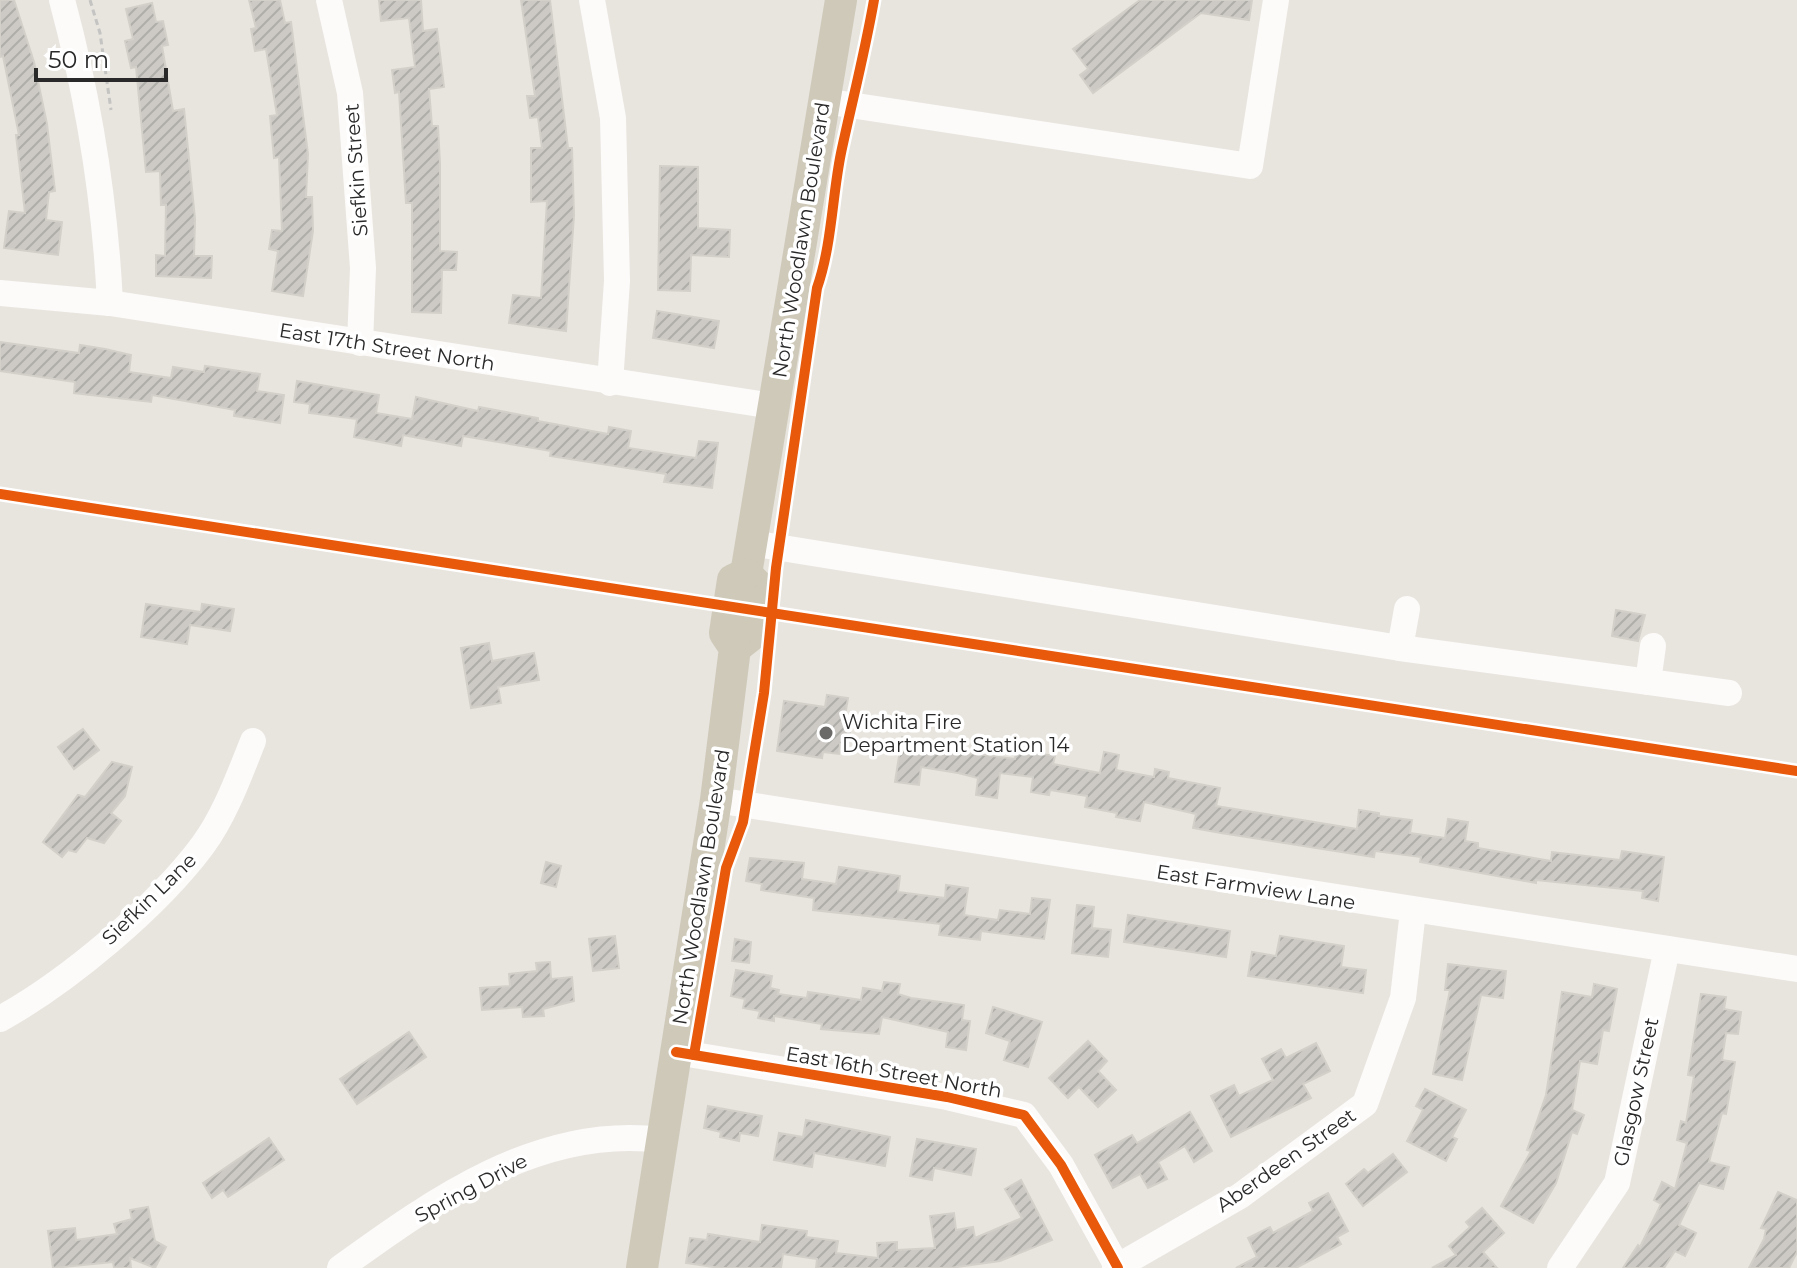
<svg xmlns="http://www.w3.org/2000/svg" width="1797" height="1268" viewBox="0 0 1797 1268" font-family="Montserrat,sans-serif">
  <defs>
    <pattern id="building-hatch" width="6" height="6" patternUnits="userSpaceOnUse" patternTransform="scale(2)"><rect width="6" height="6" fill="#cdcac5"/><path d="M-1 1l2-2M0 6l6-6M5 7l2-2" fill="none" stroke="#b0aea9"/></pattern>
  </defs>
  <rect width="100%" height="100%" fill="#e8e4de"/>
  <g fill="url(#building-hatch)" stroke="#d3d0ca" stroke-width="2">
    <polygon points="0,0 14,0 34,62 47,124 55,191 49,192 46,220 62,222 58,255 4,248 9,211 25,213 16,135 19,135 3,56 0,57"/>
    <polygon points="249,0 280,0 285,23 291,22 308,154 306,197 312,197 313,231 303,296 272,291 278,251 269,249 272,230 282,231 279,157 274,158 270,116 277,115 266,49 255,51 251,29 256,28"/>
    <polygon points="379,0 421,0 423,31 437,29 444,87 429,89 432,126 438,126 440,164 440,251 457,252 456,270 442,270 441,313 412,312 412,203 406,203 399,92 395,93 392,70 415,67 409,18 381,21"/>
    <polygon points="521,0 550,0 568,148 572,148 574,215 566,331 509,323 513,295 541,298 547,201 531,202 531,148 542,148 538,117 530,118 527,96 535,96"/>
    <polygon points="1140,0 1252,0 1249,20 1201,13 1093,93 1080,75 1088,69 1073,49"/>
    <polygon points="152,3 156,22 163,21 168,45 162,46 173,111 184,109 195,219 194,256 212,256 211,278 156,276 156,255 165,256 166,205 161,205 160,171 146,172 136,67 131,68 125,41 133,39 126,9"/>
    <polygon points="660,166 698,167 698,228 730,230 729,257 691,255 690,291 658,290"/>
    <polygon points="657,311 719,321 714,348 653,338"/>
    <polygon points="0,342 79,353 80,345 105,349 131,355 129,372 171,378 173,367 204,372 205,366 260,374 257,391 284,395 280,423 234,416 235,410 152,395 151,402 74,393 75,382 0,371"/>
    <polygon points="297,381 379,395 376,413 412,419 416,397 478,411 479,407 538,418 538,421 608,434 609,427 631,431 628,448 668,454 696,458 699,441 718,443 712,488 664,482 666,474 550,456 551,451 463,436 461,446 403,435 401,446 354,437 357,419 309,413 310,404 294,402"/>
    <polygon points="146,604 201,612 202,604 234,609 230,631 190,625 187,644 141,637"/>
    <polygon points="1616,610 1645,615 1638,641 1612,636"/>
    <polygon points="489,643 492,661 534,653 539,680 498,687 501,703 471,708 461,648"/>
    <polygon points="827,695 848,698 845,716 852,718 848,745 840,744 839,754 823,752 822,758 777,751 784,701 825,707"/>
    <polygon points="83,729 99,750 74,769 58,747"/>
    <polygon points="902,737 946,744 945,750 1015,759 1016,750 1055,756 1053,764 1100,773 1104,752 1119,755 1116,770 1154,777 1155,769 1169,772 1168,778 1220,788 1216,806 1357,829 1359,810 1379,813 1379,816 1412,820 1410,833 1445,838 1448,819 1468,822 1465,841 1478,843 1478,848 1551,861 1552,852 1620,860 1622,851 1664,857 1658,901 1642,898 1643,891 1536,880 1536,883 1420,862 1421,857 1375,851 1374,857 1221,833 1193,828 1196,814 1144,802 1140,821 1116,817 1117,813 1085,807 1087,796 1050,790 1049,795 1031,792 1033,777 1000,773 997,798 976,795 978,778 958,773 921,767 919,785 895,782"/>
    <polygon points="112,762 132,767 125,796 111,813 121,821 104,843 87,838 76,852 68,850 62,857 43,842 78,795 85,797"/>
    <polygon points="750,858 804,863 802,879 836,884 839,867 900,876 898,892 945,898 946,885 968,888 964,915 998,920 1000,910 1030,914 1032,898 1050,900 1044,939 981,931 980,940 939,935 941,924 813,910 814,898 761,890 762,884 746,881"/>
    <polygon points="546,862 561,866 556,887 541,883"/>
    <polygon points="1077,905 1094,907 1092,928 1111,930 1108,957 1072,953"/>
    <polygon points="1128,915 1230,931 1226,957 1124,942"/>
    <polygon points="615,936 619,968 593,971 589,939"/>
    <polygon points="1280,936 1344,946 1341,967 1366,970 1363,993 1248,976 1252,952 1276,956"/>
    <polygon points="735,939 751,942 749,963 732,961"/>
    <polygon points="550,962 551,979 572,977 574,1001 543,1009 544,1016 523,1017 522,1007 482,1010 480,988 510,986 509,974 537,971 536,963"/>
    <polygon points="1448,964 1506,971 1503,998 1481,995 1462,1080 1433,1074 1450,990 1445,990"/>
    <polygon points="736,970 772,976 770,988 779,990 778,994 807,998 808,992 861,1000 863,988 882,991 884,982 900,984 898,994 911,998 964,1005 962,1020 970,1021 966,1050 946,1047 948,1032 882,1017 879,1034 821,1029 822,1024 774,1016 774,1021 758,1018 760,1011 743,1008 745,999 731,996"/>
    <polygon points="1594,984 1617,989 1609,1031 1603,1030 1597,1064 1580,1061 1572,1110 1584,1115 1577,1134 1572,1132 1556,1183 1533,1223 1501,1206 1531,1151 1527,1150 1546,1095 1562,992 1592,997"/>
    <polygon points="1701,994 1726,997 1724,1009 1741,1012 1738,1034 1726,1033 1722,1060 1735,1062 1726,1114 1722,1113 1709,1162 1729,1167 1723,1189 1699,1183 1679,1225 1696,1233 1685,1256 1675,1251 1664,1268 1623,1268 1638,1245 1640,1247 1661,1204 1654,1200 1662,1182 1675,1189 1687,1143 1677,1140 1681,1121 1686,1123 1694,1076 1688,1075"/>
    <polygon points="993,1007 1042,1022 1028,1067 1004,1060 1010,1041 986,1033"/>
    <polygon points="409,1032 426,1057 357,1104 340,1079"/>
    <polygon points="1088,1041 1107,1061 1098,1071 1116,1090 1098,1107 1079,1087 1068,1098 1049,1078"/>
    <polygon points="1316,1043 1330,1071 1303,1084 1311,1098 1231,1137 1211,1096 1234,1085 1239,1096 1273,1080 1262,1059 1281,1049 1286,1058"/>
    <polygon points="1425,1089 1466,1110 1452,1137 1457,1139 1446,1161 1407,1141 1423,1110 1416,1106"/>
    <polygon points="708,1106 762,1116 758,1136 740,1133 739,1141 720,1137 721,1132 704,1128"/>
    <polygon points="1190,1112 1212,1151 1194,1162 1185,1146 1158,1162 1167,1179 1148,1188 1140,1174 1113,1188 1095,1155 1132,1135 1137,1143"/>
    <polygon points="806,1120 890,1137 885,1166 814,1153 812,1167 774,1160 779,1133 803,1137"/>
    <polygon points="269,1138 284,1160 228,1197 223,1190 212,1198 203,1183"/>
    <polygon points="917,1139 976,1149 971,1175 934,1168 932,1180 910,1176"/>
    <polygon points="1393,1154 1407,1172 1363,1206 1346,1184 1364,1169 1368,1173"/>
    <polygon points="1021,1180 1052,1240 1000,1261 950,1268 816,1268 817,1259 783,1254 781,1268 720,1268 686,1263 690,1238 707,1240 708,1234 760,1242 762,1225 807,1231 806,1237 838,1241 836,1253 878,1258 877,1243 897,1242 897,1250 935,1248 930,1216 954,1213 956,1230 973,1227 975,1238 1022,1218 1005,1189"/>
    <polygon points="1778,1192 1797,1200 1797,1252 1789,1268 1749,1268 1764,1239 1766,1229 1761,1228"/>
    <polygon points="1328,1193 1348,1231 1337,1237 1341,1244 1296,1268 1236,1268 1257,1257 1248,1238 1270,1227 1273,1233 1313,1211 1309,1203"/>
    <polygon points="148,1207 155,1241 166,1247 155,1268 130,1258 131,1268 114,1268 113,1262 53,1268 48,1231 75,1228 76,1240 117,1234 114,1224 132,1219 130,1210"/>
    <polygon points="1482,1208 1504,1233 1483,1252 1497,1268 1432,1268 1456,1255 1449,1246 1470,1227 1466,1222"/>
  </g>
  <g fill="none" stroke-linecap="round" stroke-linejoin="round">
    <polyline stroke="#c4c4c3" stroke-width="3" stroke-dasharray="6 4" stroke-linecap="butt" points="90,0 100,33 111,110"/>
    <g stroke="#fcfbfa" stroke-width="26">
      <path d="M62,0C89,100 105,200 110,303"/>
      <polyline points="329,0 350,93 363,268 360,343"/>
      <polyline points="592,0 613,118 617,281 610,383"/>
      <polyline points="824,101 1250,166 1276,0"/>
      <polyline points="0,293 110,303 773,406"/>
      <polyline points="751,543 1400,648 1729,693"/>
      <polyline points="1400,648 1407,609"/>
      <polyline points="1648,682 1653,646"/>
      <polyline points="716,800 1797,969"/>
      <path d="M0,1019C67,982 157,907 203,845C225,815 239,776 253,741"/>
      <polyline points="676,1052 947,1097 1024,1115 1061,1165 1118,1268"/>
      <path d="M340,1268C434,1200 540,1124 662,1140"/>
      <polyline points="1115,1268 1240,1196 1365,1104 1403,998 1413,911"/>
      <polyline points="1560,1268 1617,1183 1667,949"/>
    </g>
    <g stroke="#cec9b9" stroke-width="32">
      <polyline points="746,574 841,0"/>
      <polyline points="735,648 749,637 757,585 746,574"/>
      <polyline points="642,1268 716,800 735,648 725,633 733,580 746,574"/>
    </g>
    <defs>
      <g id="cycleway">
        <polyline points="0,494 1797,771"/>
        <polyline points="676,1052 947,1097 1024,1115 1061,1165 1118,1268"/>
        <path d="M694,1055L726,868L743,822L764,693L776,568L817,288C832,245 832,197 841,153C852,102 865,52 874,0"/>
      </g>
    </defs>
    <use href="#cycleway" stroke="#fff" stroke-width="15"/>
    <use href="#cycleway" stroke="#e8590c" stroke-width="10"/>
  </g>
  <circle fill="#6c6a68" stroke="#fff" stroke-width="3" cx="826" cy="733" r="8"/>
  <g text-anchor="middle" stroke-width="7" stroke-linejoin="round" paint-order="stroke">
    <g font-size="20" fill="#292929" stroke="#fff">
      <text transform="translate(356 170) rotate(-94)" y="7">Siefkin Street</text>
      <text transform="translate(801 240) rotate(-81)" y="7">North Woodlawn Boulevard</text>
      <text transform="translate(387 347) rotate(9)" y="7">East 17th Street North</text>
      <text transform="translate(701 887) rotate(-81)" y="7">North Woodlawn Boulevard</text>
      <text transform="translate(1256 887) rotate(9)" y="7">East Farmview Lane</text>
      <text transform="translate(149 899) rotate(-44)" y="7">Siefkin Lane</text>
      <text transform="translate(894 1072) rotate(10)" y="7">East 16th Street North</text>
      <text transform="translate(1636 1092) rotate(-78)" y="7">Glasgow Street</text>
      <text transform="translate(1286 1160) rotate(-35)" y="7">Aberdeen Street</text>
      <text transform="translate(471 1188) rotate(-28)" y="7">Spring Drive</text>
    </g>
    <g font-size="20" fill="#292929" stroke="#fff" text-anchor="start">
      <text x="842" y="729">Wichita Fire<tspan x="842" dy="23">Department Station 14</tspan></text>
    </g>
  </g>
  <path d="M36 68v12h130v-12" fill="none" stroke="#292929" stroke-width="4"/>
  <text x="48" y="68" font-size="24" fill="#292929" stroke="#ffffff" stroke-width="6" paint-order="stroke">50 m</text>
</svg>
